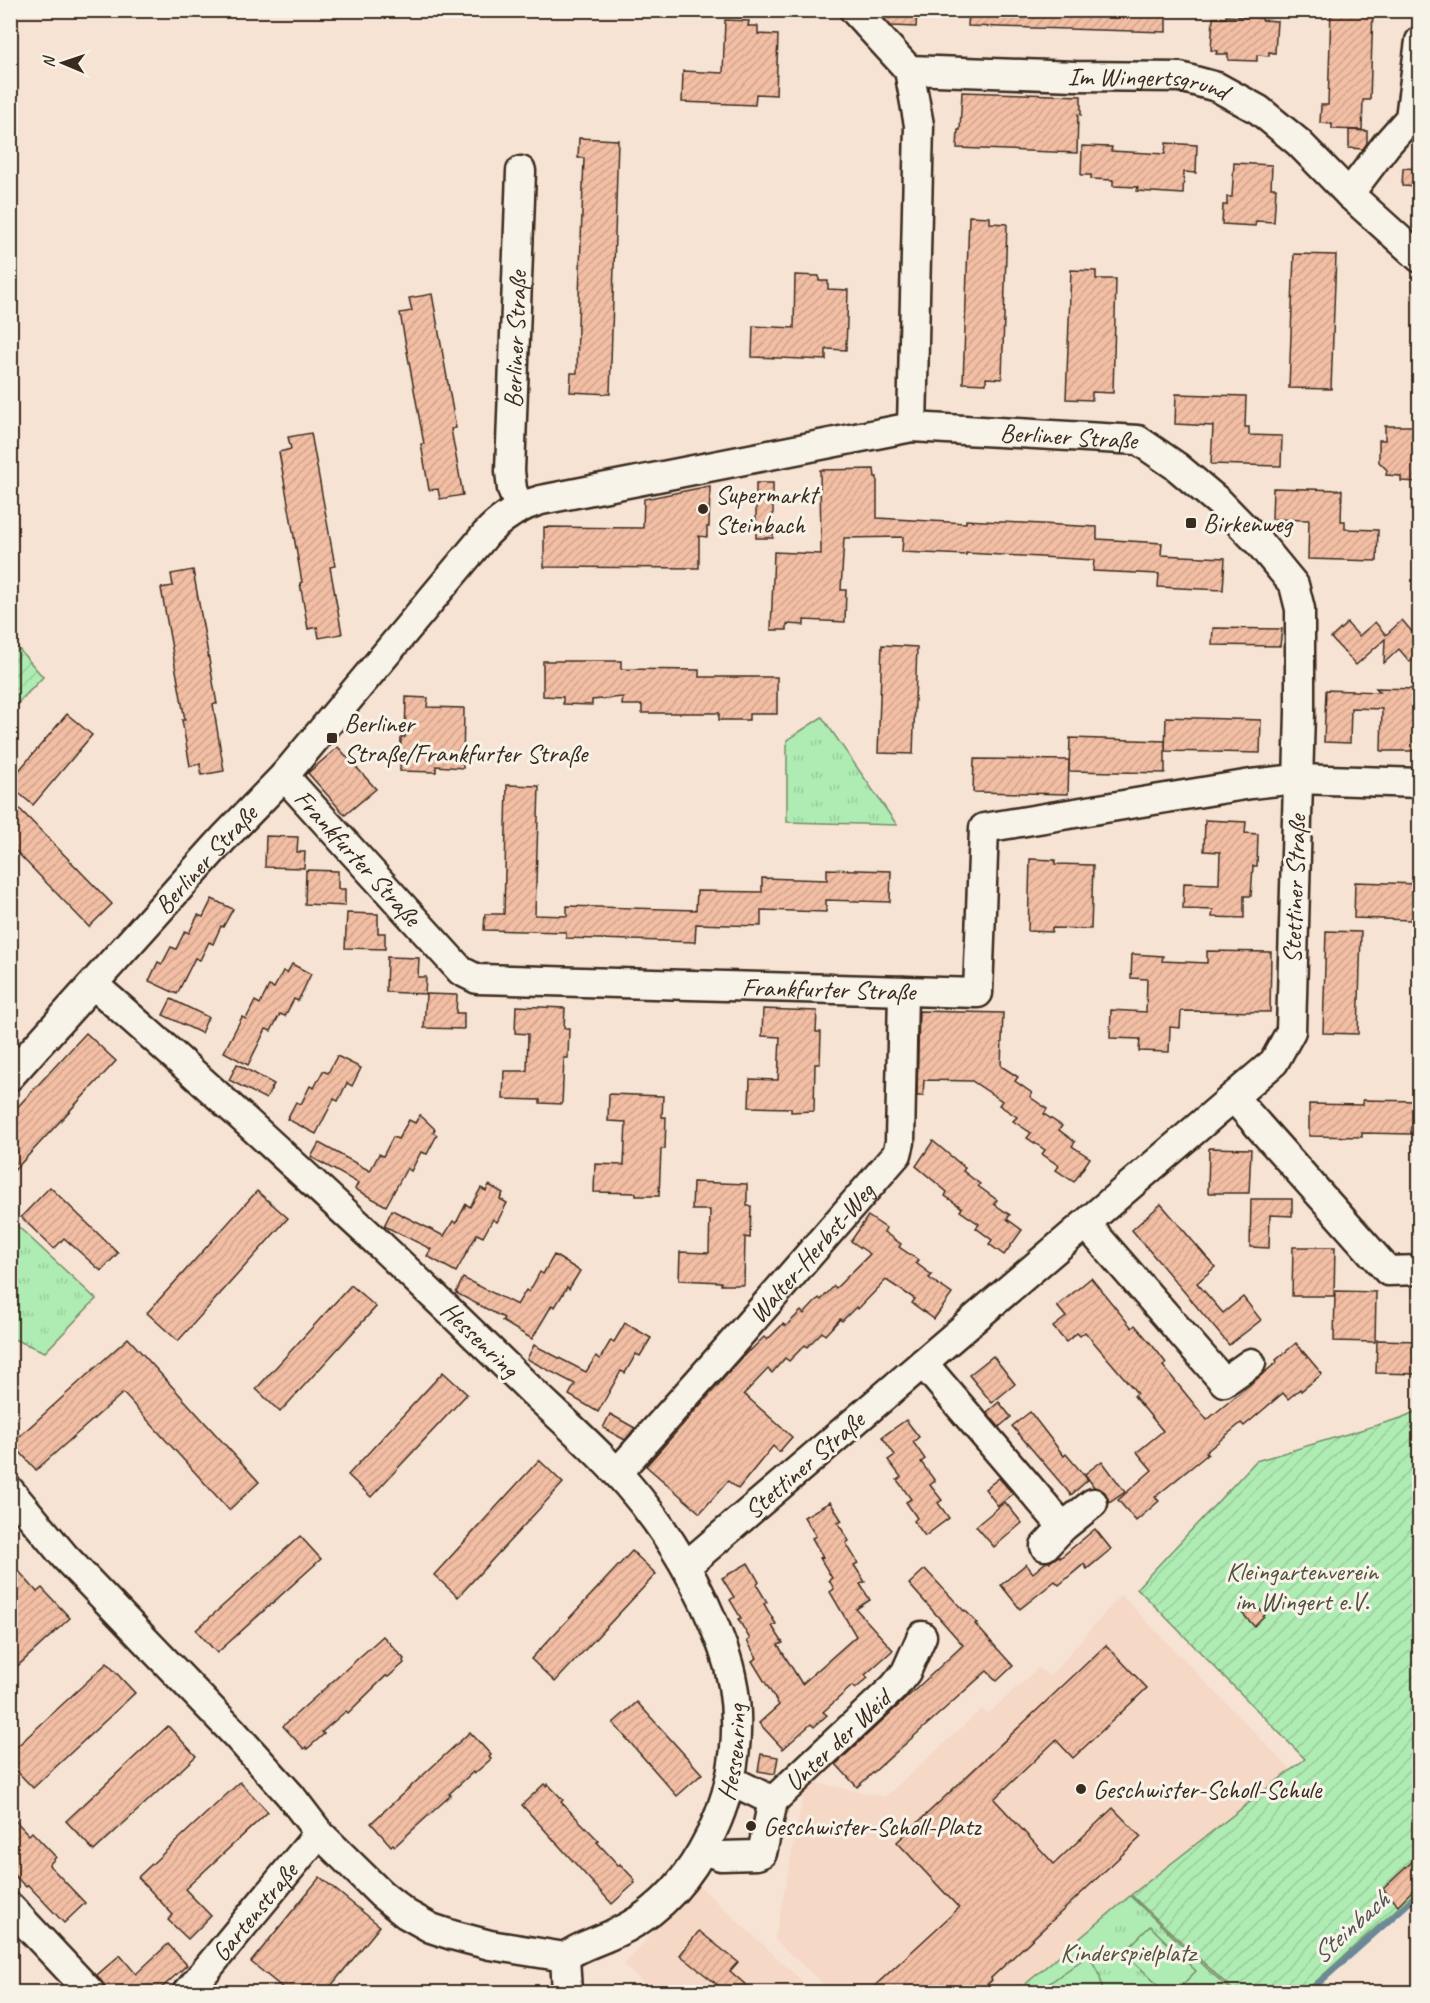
<svg xmlns="http://www.w3.org/2000/svg" width="1430" height="2003" viewBox="0 0 1430 2003" font-family="Caveat,sans-serif">
  <defs>
    <pattern id="grass-tufts" width="24" height="20" patternUnits="userSpaceOnUse" patternTransform="scale(1.5)"><rect width="24" height="20" fill="#aeecb3"/><path d="M3 7l-1-3M5 7V3M7 7l1-3M15 17l-1-3M17 17v-4M19 17l1-3" fill="none" stroke="#97cb9a"/></pattern>
    <pattern id="garden-furrows" width="10" height="10" patternUnits="userSpaceOnUse" patternTransform="scale(1.5)"><rect width="10" height="10" fill="#aeecb3"/><path d="M-1 1l2-2M0 10L10 0M9 11l2-2" fill="none" stroke="#97cb9a"/></pattern>
    <pattern id="building-hatch" width="6" height="6" patternUnits="userSpaceOnUse" patternTransform="scale(1.5)"><rect width="6" height="6" fill="#f2bea4"/><path d="M-1 1l2-2M0 6l6-6M5 7l2-2" fill="none" stroke="#d0a38d"/></pattern>
  </defs>
  <rect width="100%" height="100%" fill="#f6e3d4"/>
  <filter id="ink" filterUnits="userSpaceOnUse"><feTurbulence type="fractalNoise" baseFrequency=".0167" numOctaves="2"/><feDisplacementMap in="SourceGraphic" scale="12" xChannelSelector="R" yChannelSelector="G"/><feConvolveMatrix kernelMatrix="1 2 1 2 8 2 1 2 1" color-interpolation-filters="sRGB"/></filter>
  <g filter="url(#ink)">
    <g fill="#f5d8c6">
      <polygon points="1121,1595 1291,1770 1018,1992 832,1992 775,1940 806,1781 885,1797 982,1709 988,1714 1038,1668 1050,1676"/>
      <polygon points="699,1886 814,1992 653,1992 624,1965 650,1935"/>
    </g>
    <g fill="url(#grass-tufts)" stroke="#748b68" stroke-width="1.5">
      <polygon points="822,717 897,825 787,822 787,740"/>
      <polygon points="10,1219 96,1299 45,1352 11,1338"/>
      <polygon points="1130,1896 1232,1992 1016,1992"/>
    </g>
    <g fill="url(#garden-furrows)" stroke="#748b68" stroke-width="1.5">
      <polygon points="11,640 43,677 11,711 10,711"/>
      <polygon points="1419,1410 1419,1889 1304,1992 1235,1992 1131,1895 1305,1759 1137,1588 1256,1461 1401,1418"/>
    </g>
    <g fill="#aeecb3" stroke="#748b68" stroke-width="1.5">
      <polygon points="1150,1926 1196,1971 1175,1992 1165,1992 1124,1952"/>
      <polygon points="1089,1955 1100,1976 1103,1992 1037,1992"/>
    </g>
    <g fill="none" stroke-linecap="round" stroke-linejoin="round">
      <polyline stroke="#6a8998" stroke-width="6" points="1309,1992 1420,1893"/>
    </g>
    <g fill="url(#building-hatch)" stroke="#3b2a1e" stroke-width="1.5">
      <polygon points="877,10 917,10 916,27 891,26"/>
      <polygon points="969,10 1166,10 1166,32 968,26"/>
      <polygon points="1331,10 1373,10 1370,100 1363,100 1362,130 1332,129 1332,124 1320,123 1321,105 1328,105"/>
      <polygon points="1226,16 1262,18 1262,20 1277,21 1275,53 1269,52 1269,56 1257,55 1257,61 1228,60 1228,54 1216,54 1217,51 1211,50 1213,18 1226,18"/>
      <polygon points="725,20 749,21 748,26 758,26 758,34 778,35 776,95 756,94 755,105 682,102 683,71 723,73"/>
      <polygon points="962,92 1081,96 1081,115 1078,114 1077,153 957,148 958,130 960,130"/>
      <polygon points="1349,130 1367,131 1367,143 1363,149 1349,148"/>
      <polygon points="579,138 618,140 610,394 570,392 571,373 577,373 578,324 584,158 578,158"/>
      <polygon points="1166,143 1197,145 1196,173 1184,172 1183,194 1137,191 1138,187 1113,186 1113,180 1091,179 1091,175 1081,175 1082,146 1112,147 1111,151 1165,154"/>
      <polygon points="1234,163 1272,165 1271,188 1276,188 1274,222 1256,221 1255,226 1222,224 1223,205 1227,205 1227,197 1232,197"/>
      <polygon points="1403,168 1419,169 1419,187 1402,186"/>
      <polygon points="969,216 990,217 990,223 1007,224 1002,379 986,378 986,384 963,383"/>
      <polygon points="1294,254 1336,255 1331,389 1289,388"/>
      <polygon points="1071,270 1096,271 1096,279 1116,279 1113,393 1092,392 1092,400 1066,399"/>
      <polygon points="795,275 819,276 819,281 828,281 828,289 848,290 846,350 826,349 826,360 752,357 753,326 794,328"/>
      <polygon points="432,294 456,428 451,429 463,495 440,499 438,489 429,490 421,444 424,444 400,313 412,311 409,298"/>
      <polygon points="1176,394 1246,396 1245,427 1249,427 1249,435 1282,436 1281,466 1211,464 1213,426 1175,424"/>
      <polygon points="1385,426 1418,426 1419,482 1401,481 1401,476 1386,475 1387,470 1379,462 1379,440 1385,440"/>
      <polygon points="311,433 335,566 330,567 342,634 319,638 317,627 308,629 300,583 302,582 279,452 291,449 288,437"/>
      <polygon points="874,469 875,477 877,477 877,518 966,523 966,520 1097,527 1097,539 1162,543 1161,555 1225,558 1223,590 1158,587 1159,574 1093,571 1094,560 966,553 966,555 902,552 903,537 844,538 841,590 846,590 845,622 804,620 804,625 787,624 787,630 771,630 774,552 821,554 820,470"/>
      <rect x="756" y="483" width="17" height="55"/>
      <polygon points="710,486 709,527 707,527 707,537 699,536 699,568 544,567 544,527 643,528 644,499"/>
      <polygon points="1273,488 1342,490 1341,521 1345,521 1345,529 1378,530 1377,561 1308,559 1309,520 1272,519"/>
      <polygon points="193,570 217,704 213,704 224,771 201,775 200,764 190,766 182,720 185,720 161,588 173,586 171,574"/>
      <polygon points="1402,620 1419,640 1419,654 1410,662 1399,649 1384,663 1385,639 1356,665 1331,638 1347,623 1359,636 1375,622 1386,635"/>
      <polygon points="1213,628 1282,629 1280,646 1212,645"/>
      <polygon points="882,645 917,647 913,754 878,753"/>
      <polygon points="543,661 621,661 621,669 699,670 699,677 777,677 777,714 749,714 749,720 719,720 719,713 642,713 642,705 622,705 623,697 592,700 592,705 563,704 563,697 543,696"/>
      <polygon points="1376,688 1417,689 1415,751 1381,751 1382,709 1351,708 1350,743 1324,742 1326,690 1380,692"/>
      <polygon points="406,697 428,698 427,707 464,708 463,768 436,766 436,772 400,771 401,737 405,737"/>
      <polygon points="67,714 92,735 33,805 10,786 10,781"/>
      <polygon points="1166,717 1261,720 1260,753 1165,751"/>
      <polygon points="1070,738 1165,741 1165,773 1069,771"/>
      <polygon points="338,747 376,789 345,815 308,773"/>
      <polygon points="974,759 1069,760 1068,794 973,792"/>
      <polygon points="507,785 539,786 535,915 567,916 567,906 696,910 697,891 762,892 762,878 827,880 827,869 891,871 890,902 826,900 826,912 761,910 761,926 696,924 695,942 566,938 566,932 484,930 485,914 504,914"/>
      <polygon points="10,799 112,904 89,927 10,845"/>
      <polygon points="1205,820 1246,822 1245,833 1258,834 1257,866 1253,866 1251,896 1244,896 1244,918 1212,917 1213,910 1183,909 1184,883 1219,884 1220,852 1204,851"/>
      <polygon points="266,836 298,837 297,852 305,852 304,868 265,867"/>
      <polygon points="1030,859 1055,860 1055,864 1093,865 1091,929 1052,928 1052,932 1028,931"/>
      <polygon points="306,870 338,871 338,889 345,889 345,906 305,904"/>
      <polygon points="1355,882 1419,884 1419,918 1411,918 1411,920 1354,918"/>
      <polygon points="212,899 233,909 223,927 221,926 213,944 209,942 200,960 195,958 177,994 149,981 158,962 162,964 171,947 176,949 185,931 189,933 198,915 203,917"/>
      <polygon points="347,913 378,914 378,933 385,933 385,949 345,948"/>
      <polygon points="1326,931 1361,932 1358,1034 1323,1033"/>
      <polygon points="1207,951 1271,952 1270,1012 1181,1011 1180,1028 1170,1027 1169,1052 1139,1051 1140,1039 1110,1038 1111,1010 1146,1012 1147,979 1131,978 1132,954 1163,956 1162,961 1207,963"/>
      <polygon points="387,957 419,958 418,977 426,977 425,994 386,992"/>
      <polygon points="292,964 311,974 298,1001 294,999 285,1016 280,1014 271,1031 266,1029 248,1065 224,1052 242,1017 246,1019 255,1001 260,1004 269,986 274,988 283,971 287,973"/>
      <polygon points="426,994 457,995 456,1013 464,1013 464,1029 424,1028"/>
      <polygon points="171,999 208,1017 201,1033 163,1015"/>
      <polygon points="516,1006 565,1008 564,1028 569,1028 568,1058 564,1058 562,1104 540,1103 540,1100 503,1099 504,1071 527,1071 528,1034 515,1033"/>
      <polygon points="763,1009 817,1011 816,1032 821,1032 820,1064 815,1064 814,1111 791,1112 791,1108 749,1107 750,1079 778,1080 780,1037 762,1036"/>
      <polygon points="919,1011 1003,1013 1001,1066 1018,1077 1015,1081 1032,1093 1030,1097 1047,1109 1044,1114 1062,1126 1059,1130 1075,1142 1072,1146 1090,1158 1074,1182 1056,1170 1059,1166 1042,1154 1045,1150 1027,1138 1031,1133 1013,1121 1017,1117 999,1105 1002,1101 972,1081 924,1080 923,1096 917,1096"/>
      <polygon points="86,1033 116,1061 10,1175 10,1115"/>
      <polygon points="337,1056 361,1068 352,1086 347,1083 338,1101 334,1099 316,1134 287,1119 296,1102 301,1104 310,1086 314,1088 323,1071 328,1073"/>
      <polygon points="237,1064 274,1084 266,1099 229,1080"/>
      <polygon points="609,1094 663,1096 662,1117 666,1117 665,1149 661,1149 659,1196 636,1196 636,1193 594,1192 595,1164 624,1165 626,1122 608,1121"/>
      <polygon points="1363,1100 1419,1101 1419,1127 1411,1127 1411,1134 1362,1133 1362,1137 1309,1136 1309,1104 1363,1105"/>
      <polygon points="420,1115 435,1129 433,1132 437,1135 427,1154 421,1152 411,1171 407,1168 386,1206 355,1189 358,1183 311,1157 319,1143 370,1171 379,1154 383,1156 393,1137 398,1139 409,1120 415,1123"/>
      <polygon points="933,1141 965,1168 963,1171 980,1184 978,1186 997,1200 994,1204 1010,1215 1007,1219 1022,1230 1004,1255 989,1244 992,1240 976,1228 979,1224 960,1211 962,1208 945,1196 947,1192 916,1166"/>
      <polygon points="1209,1148 1251,1149 1249,1193 1208,1193"/>
      <polygon points="693,1182 747,1184 747,1206 751,1206 750,1238 745,1237 744,1285 721,1285 721,1282 679,1280 680,1252 709,1253 710,1210 692,1210"/>
      <polygon points="489,1185 503,1193 500,1199 507,1203 497,1222 493,1219 483,1237 477,1234 456,1272 427,1256 431,1249 384,1226 392,1210 444,1236 453,1221 456,1223 466,1204 470,1207 481,1188 486,1191"/>
      <polygon points="50,1187 118,1253 101,1271 64,1238 54,1249 21,1217"/>
      <polygon points="257,1191 288,1218 178,1341 147,1313"/>
      <polygon points="1251,1199 1292,1199 1292,1216 1270,1215 1269,1248 1250,1247"/>
      <polygon points="1161,1204 1215,1267 1197,1283 1223,1313 1243,1297 1261,1320 1229,1345 1132,1230"/>
      <polygon points="868,1216 886,1228 884,1232 901,1244 899,1247 918,1260 916,1263 932,1275 929,1278 952,1294 934,1319 912,1303 915,1299 886,1280 858,1309 856,1307 842,1321 840,1319 825,1335 822,1332 807,1347 805,1345 789,1361 785,1358 772,1373 768,1369 744,1394 792,1437 779,1452 773,1446 738,1489 728,1481 700,1513 646,1466 749,1350 750,1351 764,1337 767,1340 783,1324 786,1326 801,1311 804,1314 819,1298 821,1300 834,1286 836,1288 870,1254 851,1241"/>
      <polygon points="1293,1247 1335,1247 1334,1296 1292,1296"/>
      <polygon points="554,1255 580,1271 569,1289 567,1287 555,1307 552,1305 532,1339 502,1321 504,1318 456,1293 463,1278 517,1305 526,1290 529,1292 540,1272 543,1274"/>
      <polygon points="1091,1278 1132,1328 1135,1325 1157,1351 1166,1363 1163,1366 1207,1420 1277,1362 1276,1360 1296,1343 1322,1374 1301,1391 1300,1389 1288,1399 1283,1393 1244,1426 1241,1423 1206,1452 1208,1454 1155,1497 1159,1501 1136,1521 1118,1500 1152,1470 1137,1452 1163,1431 1134,1396 1137,1393 1085,1332 1080,1336 1077,1333 1066,1342 1053,1327 1066,1317 1057,1306"/>
      <polygon points="351,1285 376,1307 280,1412 256,1389"/>
      <polygon points="1335,1291 1376,1292 1375,1342 1334,1341"/>
      <polygon points="625,1323 651,1338 640,1356 636,1354 625,1373 621,1371 598,1412 569,1395 575,1384 527,1359 534,1345 586,1372 596,1356 600,1359 611,1340 614,1342"/>
      <polygon points="128,1338 259,1482 229,1510 123,1393 36,1470 12,1443"/>
      <polygon points="1377,1340 1419,1341 1419,1369 1417,1368 1417,1374 1376,1373"/>
      <polygon points="993,1356 1015,1384 992,1403 969,1375"/>
      <polygon points="443,1372 467,1394 371,1497 348,1475"/>
      <polygon points="999,1402 1011,1417 999,1427 987,1412"/>
      <polygon points="1030,1412 1064,1456 1066,1454 1088,1480 1071,1495 1012,1426"/>
      <polygon points="610,1414 635,1428 625,1440 603,1428"/>
      <polygon points="906,1420 919,1437 913,1442 925,1459 921,1462 935,1481 930,1485 942,1500 938,1503 949,1518 925,1536 914,1521 917,1518 906,1502 911,1499 897,1480 901,1477 888,1460 895,1455 882,1437"/>
      <polygon points="539,1460 563,1483 458,1597 434,1575"/>
      <polygon points="1102,1461 1125,1492 1109,1503 1105,1492 1094,1487 1085,1474"/>
      <polygon points="999,1478 1013,1494 998,1506 985,1489"/>
      <polygon points="830,1502 842,1521 838,1523 849,1541 846,1543 858,1563 854,1565 865,1582 860,1584 870,1600 856,1609 893,1650 865,1675 868,1678 855,1689 852,1686 823,1712 827,1715 814,1727 811,1724 783,1749 759,1723 779,1705 752,1661 757,1658 747,1641 750,1639 738,1619 741,1618 730,1600 734,1597 722,1578 748,1563 759,1582 756,1584 767,1602 764,1604 776,1624 772,1626 783,1643 778,1645 802,1684 856,1636 830,1592 834,1589 829,1580 832,1578 820,1558 823,1557 812,1538 816,1536 804,1517"/>
      <polygon points="1005,1502 1022,1523 994,1547 976,1526"/>
      <polygon points="1095,1529 1111,1549 1087,1569 1084,1564 1059,1585 1055,1581 1020,1609 1001,1585 1026,1564 1033,1573 1046,1562 1050,1562 1059,1556 1060,1558"/>
      <polygon points="300,1536 321,1559 217,1653 196,1630"/>
      <polygon points="632,1551 656,1574 555,1682 531,1659"/>
      <polygon points="10,1561 37,1592 42,1588 70,1618 10,1673"/>
      <polygon points="925,1569 964,1611 965,1610 977,1623 975,1624 1013,1666 997,1681 987,1671 857,1787 836,1764 963,1645 909,1584"/>
      <polygon points="1254,1603 1265,1615 1254,1626 1242,1613"/>
      <polygon points="383,1636 404,1659 403,1661 404,1663 388,1677 386,1676 348,1713 346,1711 322,1732 324,1734 307,1749 306,1747 304,1749 283,1726"/>
      <polygon points="1106,1645 1147,1688 1073,1758 1056,1740 994,1799 1054,1864 1113,1808 1141,1837 991,1978 992,1980 979,1992 868,1992 959,1908 897,1842"/>
      <polygon points="107,1663 135,1693 33,1788 10,1764 10,1753"/>
      <polygon points="637,1702 702,1774 677,1796 613,1723"/>
      <polygon points="168,1726 196,1756 94,1851 66,1821"/>
      <polygon points="470,1732 491,1755 489,1757 491,1759 474,1774 473,1772 449,1794 451,1795 395,1846 393,1844 391,1846 371,1823"/>
      <polygon points="761,1754 778,1757 775,1774 758,1771"/>
      <polygon points="240,1782 268,1812 185,1889 211,1916 188,1939 168,1920 173,1915 138,1877"/>
      <polygon points="544,1784 546,1786 548,1784 563,1800 561,1802 599,1841 597,1842 619,1866 620,1864 635,1880 633,1882 635,1883 612,1904 522,1805"/>
      <polygon points="10,1815 29,1835 32,1832 56,1857 49,1865 85,1903 64,1923 28,1885 26,1887 10,1871"/>
      <polygon points="1419,1855 1419,1884 1398,1905 1383,1889"/>
      <polygon points="320,1877 380,1926 326,1992 288,1992 251,1962"/>
      <polygon points="699,1931 738,1962 730,1971 754,1992 713,1992 719,1986 680,1955"/>
      <polygon points="168,1944 187,1965 157,1992 106,1992 106,1988 97,1975 120,1955 136,1974"/>
    </g>
    <g fill="none" stroke-linecap="round" stroke-linejoin="round">
      <defs>
        <g id="minor">
          <polyline points="854,10 909,70"/>
          <path id="s1" d="M909,70L1075,76L1180,77L1217,87L1259,110L1298,142L1349,194L1420,258"/>
          <polyline points="909,70 919,125 912,427"/>
          <polyline points="1349,194 1386,145 1410,118 1420,41"/>
          <path id="s2" d="M519,508L512,489L510,471L521,171"/>
          <path id="s3" d="M284,776L461,971L477,979L978,993L984,828L1251,784L1297,779L1420,783"/>
          <path id="s4" d="M10,1076L224,838L284,776L486,534C502,517 519,506 541,500L912,427L1138,440L1176,466L1220,503L1261,545L1294,585L1300,609V712L1291,1031L1274,1062L686,1566"/>
          <polyline points="1233,1097 1388,1271 1420,1270"/>
          <polyline points="1086,1224 1224,1382 1251,1363"/>
          <polyline points="923,1363 1063,1527"/>
          <path id="s5" d="M617,1473L729,1347L897,1154L900,1142L903,991"/>
          <path id="s6" d="M10,1491L65,1557L235,1734L290,1795L319,1833L381,1894L406,1914L431,1928L452,1935L490,1945L565,1957C579,1946 597,1942 613,1934C653,1917 681,1888 702,1851C737,1791 747,1714 723,1648C702,1589 668,1531 627,1484C598,1451 565,1422 533,1392C481,1341 429,1291 376,1241C283,1155 190,1068 94,985"/>
          <polyline points="1045,1546 1063,1527 1093,1503"/>
          <polyline points="730,1780 773,1801"/>
          <path id="s7" d="M703,1850L721,1856L757,1855L762,1853L773,1801L776,1798L894,1687L906,1672L922,1636"/>
          <polyline points="10,1907 90,1992"/>
          <polyline points="565,1957 567,1992"/>
          <path id="s8" d="M188,1992L319,1833"/>
        </g>
      </defs>
      <use href="#minor" stroke="#3b2a1e" stroke-width="33"/>
      <use href="#minor" stroke="#f7f3e8" stroke-width="28"/>
    </g>
  </g>
  <g fill="#3b2a1e" stroke="#f7f3e8" stroke-width="2">
    <circle cx="703" cy="509" r="6"/>
    <rect x="1185" y="517" width="12" height="12" rx="3"/>
    <rect x="326" y="732" width="12" height="12" rx="3"/>
    <circle cx="1081" cy="1789" r="6"/>
    <circle cx="751" cy="1826" r="6"/>
  </g>
  <g text-anchor="middle" stroke-width="6" stroke-linejoin="round" paint-order="stroke">
    <g font-size="26" fill="#3b2a1e" stroke="#f7f3e8">
      <text dy="9" stroke="none"><textPath href="#s1" startOffset="240">Im Wingertsgrund</textPath></text>
      <text dy="9" stroke="none"><textPath href="#s2" startOffset="170">Berliner Straße</textPath></text>
      <text dy="9" stroke="none"><textPath href="#s4" startOffset="1322">Berliner Straße</textPath></text>
      <text dy="9" stroke="none"><textPath href="#s3" startOffset="110">Frankfurter Straße</textPath></text>
      <text dy="9" stroke="none"><textPath href="#s4" startOffset="292">Berliner Straße</textPath></text>
      <text transform="translate(1294 889) rotate(-88)" y="9">Stettiner Straße</text>
      <text dy="9" stroke="none"><textPath href="#s3" startOffset="633">Frankfurter Straße</textPath></text>
      <text dy="9" stroke="none"><textPath href="#s5" startOffset="294">Walter-Herbst-Weg</textPath></text>
      <text transform="translate(480 1339) rotate(44)" y="9">Hessenring</text>
      <text transform="translate(804 1465) rotate(-41)" y="9">Stettiner Straße</text>
      <text dy="9" stroke="none"><textPath href="#s7" startOffset="202">Unter der Weid</textPath></text>
      <text dy="9" stroke="none"><textPath href="#s6" startOffset="1028">Hessenring</textPath></text>
      <text dy="9" stroke="none"><textPath href="#s8" startOffset="104">Gartenstraße</textPath></text>
    </g>
    <g font-size="26" fill="#3b2a1e" stroke="#f7f3e8" text-anchor="start">
      <text x="715" y="503">Supermarkt<tspan x="715" dy="30">Steinbach</tspan></text>
      <text x="1203" y="532">Birkenweg</text>
      <text x="344" y="732">Berliner<tspan x="344" dy="30">Straße/Frankfurter Straße</tspan></text>
      <text x="1093" y="1798">Geschwister-Scholl-Schule</text>
      <text x="763" y="1835">Geschwister-Scholl-Platz</text>
    </g>
    <g font-size="26" fill="#52513c" stroke="#f7f3e8">
      <text x="1302" y="1580">Kleingartenverein<tspan x="1302" dy="30">im Wingert e.V.</tspan></text>
      <text x="1128" y="1961">Kinderspielplatz</text>
    </g>
    <g font-size="27" font-style="italic" fill="#4f5251" stroke="#f7f3e8">
      <text transform="translate(1350 1927) rotate(-42)" y="9">Steinbach</text>
    </g>
  </g>
  <rect width="1430" height="2003" fill="none" stroke="#f7f3e8" stroke-width="36"/>
  <rect x="18" y="18" width="1394" height="1967" fill="none" stroke="#3b2a1e" stroke-width="2" filter="url(#ink)"/>
  <g transform="translate(63 63) rotate(272)" stroke="#f7f3e8" stroke-width="4.5" paint-order="stroke">
  <path d="M0-4.5L10 22L0 15L-10 22Z" fill="#3b2a1e"/>
  <text y="-9" font-size="16" font-weight="bold" text-anchor="middle" fill="#3b2a1e">N</text>
  </g>
</svg>
